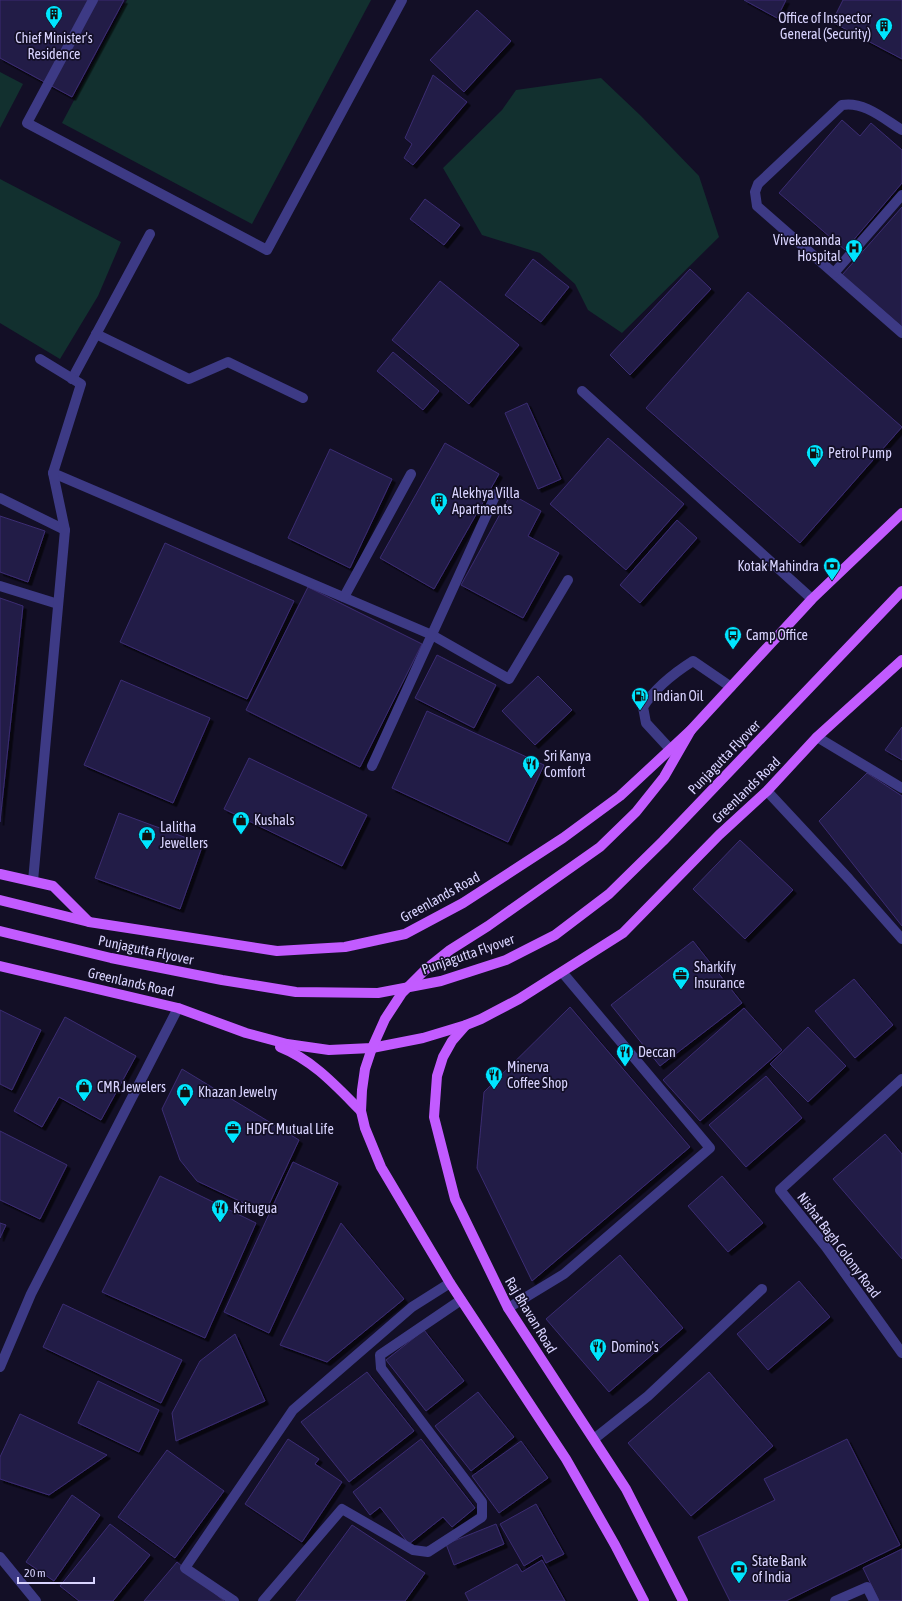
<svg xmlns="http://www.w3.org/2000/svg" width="902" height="1601" viewBox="0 0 902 1601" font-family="'Asap Condensed',sans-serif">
  <defs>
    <filter id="shadow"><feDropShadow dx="3.5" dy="3.5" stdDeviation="0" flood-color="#0009"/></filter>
  </defs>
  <rect width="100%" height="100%" fill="#130f26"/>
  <g fill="#12302f">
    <polygon points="127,0 371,0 252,224 62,123"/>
    <polygon points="0,72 23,84 0,128"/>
    <polygon points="601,78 641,116 699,176 719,237 622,333 588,310 575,284 540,253 482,235 443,168 502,110 516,90"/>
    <polygon points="0,179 121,242 98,296 60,359 0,323"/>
  </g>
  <g fill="#241b47" stroke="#3b2d73" filter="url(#shadow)">
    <polygon points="0,0 124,0 72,97 0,58"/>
    <polygon points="744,0 786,0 777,18"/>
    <polygon points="843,0 902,0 902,59 832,22"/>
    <polygon points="477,10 511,41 464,92 430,60"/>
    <polygon points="433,75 467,102 413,165 404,158 412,144 405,138"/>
    <polygon points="842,120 860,136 871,123 902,150 902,183 845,250 779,193"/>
    <polygon points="425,199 460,225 444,245 410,219"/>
    <polygon points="902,207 902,327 842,275"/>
    <polygon points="533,259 569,287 541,322 505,295"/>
    <polygon points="690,269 711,289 630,375 610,355"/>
    <polygon points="440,281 519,345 469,404 392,340"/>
    <polygon points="748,292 902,427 800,543 646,408"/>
    <polygon points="393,352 439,391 423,410 377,371"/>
    <polygon points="527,403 561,479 538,489 505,413"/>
    <polygon points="608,438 684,504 626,570 550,504"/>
    <polygon points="445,443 499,474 434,589 380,558"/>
    <polygon points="330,449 392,479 350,568 288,538"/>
    <polygon points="511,494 541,511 528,536 559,553 523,618 461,585"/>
    <polygon points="0,516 45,531 28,582 0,572"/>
    <polygon points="677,520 697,538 640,603 620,585"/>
    <polygon points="165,543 294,601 247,699 120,642"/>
    <polygon points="308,587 422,644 360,767 246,710"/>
    <polygon points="0,598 23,606 0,822"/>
    <polygon points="437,655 496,685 474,728 415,698"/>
    <polygon points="538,676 572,710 535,745 502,711"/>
    <polygon points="121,680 210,718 173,803 84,765"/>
    <polygon points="427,711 544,765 508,842 392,788"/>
    <polygon points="902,727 902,760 885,750"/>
    <polygon points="249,758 367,815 342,866 224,809"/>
    <polygon points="867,773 902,796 902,926 819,821"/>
    <polygon points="119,813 203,844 180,909 95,878"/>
    <polygon points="740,840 793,890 745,939 693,889"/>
    <polygon points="693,941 742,1003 660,1066 611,1005"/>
    <polygon points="854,979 893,1025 855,1058 815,1011"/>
    <polygon points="570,1007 690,1147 532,1281 477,1168 484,1092"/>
    <polygon points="744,1008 782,1050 700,1121 663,1080"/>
    <polygon points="0,1010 41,1030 12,1090 0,1084"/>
    <polygon points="65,1017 136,1056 101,1120 59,1097 42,1127 14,1111"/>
    <polygon points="808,1027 846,1066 808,1102 770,1064"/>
    <polygon points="182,1069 299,1140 265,1213 197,1181 180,1160 162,1109"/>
    <polygon points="766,1076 802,1118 746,1167 709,1125"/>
    <polygon points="0,1131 67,1165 40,1219 0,1200"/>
    <polygon points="885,1134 902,1154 902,1259 833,1179"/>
    <polygon points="293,1162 338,1183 269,1333 224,1312"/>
    <polygon points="160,1176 256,1223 205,1338 102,1292"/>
    <polygon points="722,1176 763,1223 728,1252 688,1206"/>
    <polygon points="0,1223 6,1225 0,1238"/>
    <polygon points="341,1223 404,1299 327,1362 280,1345"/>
    <polygon points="620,1255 683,1328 609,1392 546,1319"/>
    <polygon points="799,1281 830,1317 768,1370 737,1334"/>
    <polygon points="63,1304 182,1360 161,1403 43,1347"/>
    <polygon points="424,1330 464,1381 426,1411 386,1360"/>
    <polygon points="235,1334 265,1401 176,1441 172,1413 200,1361"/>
    <polygon points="367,1372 414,1431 349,1482 301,1422"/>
    <polygon points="709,1372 773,1446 691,1516 628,1443"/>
    <polygon points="98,1381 159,1410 139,1452 78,1423"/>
    <polygon points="478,1392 514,1437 471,1471 435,1426"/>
    <polygon points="20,1414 107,1455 49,1495 0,1479 0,1457"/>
    <polygon points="288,1439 319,1459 315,1464 342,1482 302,1542 245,1504"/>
    <polygon points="421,1439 475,1508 452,1527 443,1517 409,1544 380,1507 370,1515 353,1492"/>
    <polygon points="847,1439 900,1545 786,1601 730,1601 698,1537 775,1500 764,1479"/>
    <polygon points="521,1441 548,1478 499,1513 472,1476"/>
    <polygon points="167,1450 224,1491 175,1558 118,1517"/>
    <polygon points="72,1495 100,1515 54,1581 26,1562"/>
    <polygon points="536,1504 564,1554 546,1563 542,1555 524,1566 500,1524"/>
    <polygon points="110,1524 150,1555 113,1601 79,1601 60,1586"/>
    <polygon points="496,1524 504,1544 454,1565 446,1544"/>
    <polygon points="352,1525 425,1573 405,1601 296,1601"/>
    <polygon points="902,1549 902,1601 879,1601 863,1568"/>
    <polygon points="542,1560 565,1601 469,1601 465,1593 517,1564 522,1572"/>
    <polygon points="177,1562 224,1601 144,1601"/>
  </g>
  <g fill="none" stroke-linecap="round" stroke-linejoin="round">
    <g stroke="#3d3a85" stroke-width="10">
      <polyline points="93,0 27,123 267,250 402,0"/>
      <path d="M902,130C884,119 864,101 842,105L758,184L755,192L757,206L902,333"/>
      <polyline points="834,273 902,195"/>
      <polyline points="96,334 189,379 228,362 303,398"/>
      <polyline points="72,379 150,234"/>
      <polyline points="582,391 812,599"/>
      <polyline points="53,473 432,635 509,679 568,580"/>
      <polyline points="0,498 65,530"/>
      <polyline points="0,586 58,604"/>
      <polyline points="344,597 411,474"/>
      <polyline points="817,737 902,788"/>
      <path d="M670,749L646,723L643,707C655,688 674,673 693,661L731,687"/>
      <polyline points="372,766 496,494"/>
      <polyline points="767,791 849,879 902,939"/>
      <polyline points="33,881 65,530 53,473 81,384 40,359"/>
      <polyline points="902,1079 780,1190 826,1247 902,1353"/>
      <polyline points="508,1308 564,1274 710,1148 562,972"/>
      <polyline points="0,1367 31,1294 178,1008"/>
      <polyline points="594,1439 648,1396 762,1289"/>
      <polyline points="0,1557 36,1601"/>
      <polyline points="234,1601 185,1568 293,1410 412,1307 450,1283"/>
      <polyline points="263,1601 342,1509 413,1550 428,1552 482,1517 482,1502 381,1368 380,1355 461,1300"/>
      <polyline points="835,1601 867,1587 874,1601"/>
    </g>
    <g stroke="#c25bff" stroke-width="10">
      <polyline points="0,874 53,886 89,922"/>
      <polyline points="0,900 89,922 277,951 345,947 405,934 463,903 563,838 620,796 691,730 812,599 902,513"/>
      <polyline points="0,966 178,1008 246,1033 287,1044 329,1050 372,1048 423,1038 466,1025 481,1019 519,999 623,933 719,835 767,791 817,737 902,660"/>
      <polyline points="466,1025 452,1041 443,1057 437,1076 434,1117 455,1199 508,1308 626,1489 683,1601"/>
      <path d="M280,1047C313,1060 337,1087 361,1111"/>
      <polyline points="644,1601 615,1545 566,1459 450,1283 381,1167 365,1128 361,1111 362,1090 365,1069 372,1048 385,1019 402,993 425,970 450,950 488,926 600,847 636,812 664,777 691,730"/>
    </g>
    <polyline stroke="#c25bff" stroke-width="10" points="0,931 111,958 222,980 296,992 378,993 441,981 506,960 555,935 609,894 663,841 902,591"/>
  </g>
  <defs>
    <symbol id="building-pin" viewBox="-11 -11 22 30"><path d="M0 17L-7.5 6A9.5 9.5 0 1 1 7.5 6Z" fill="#00e5ff" stroke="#130f26"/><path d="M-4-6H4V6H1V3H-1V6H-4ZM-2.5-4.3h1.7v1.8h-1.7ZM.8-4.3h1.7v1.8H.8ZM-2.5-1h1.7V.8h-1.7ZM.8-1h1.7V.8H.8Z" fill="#111"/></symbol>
    <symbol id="hospital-pin" viewBox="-11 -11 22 30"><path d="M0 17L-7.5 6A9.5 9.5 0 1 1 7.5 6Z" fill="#00e5ff" stroke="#130f26"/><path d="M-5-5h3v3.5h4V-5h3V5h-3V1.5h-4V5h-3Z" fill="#111"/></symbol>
    <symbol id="fuel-pin" viewBox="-11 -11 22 30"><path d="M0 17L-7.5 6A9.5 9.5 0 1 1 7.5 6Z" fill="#00e5ff" stroke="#130f26"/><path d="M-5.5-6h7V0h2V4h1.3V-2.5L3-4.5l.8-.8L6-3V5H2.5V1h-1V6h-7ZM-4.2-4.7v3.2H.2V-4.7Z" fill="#111"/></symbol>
    <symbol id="bank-pin" viewBox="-11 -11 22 30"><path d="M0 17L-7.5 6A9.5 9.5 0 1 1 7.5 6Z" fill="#00e5ff" stroke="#130f26"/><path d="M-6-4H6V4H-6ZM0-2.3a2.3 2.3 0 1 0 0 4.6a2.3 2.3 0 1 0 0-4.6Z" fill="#111"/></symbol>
    <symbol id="bus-pin" viewBox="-11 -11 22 30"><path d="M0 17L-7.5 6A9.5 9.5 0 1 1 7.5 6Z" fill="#00e5ff" stroke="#130f26"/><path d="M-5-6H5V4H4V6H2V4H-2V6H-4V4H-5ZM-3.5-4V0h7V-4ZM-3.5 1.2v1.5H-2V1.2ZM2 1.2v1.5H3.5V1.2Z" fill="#111"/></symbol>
    <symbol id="restaurant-pin" viewBox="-11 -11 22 30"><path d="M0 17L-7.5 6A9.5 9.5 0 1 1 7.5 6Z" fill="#00e5ff" stroke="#130f26"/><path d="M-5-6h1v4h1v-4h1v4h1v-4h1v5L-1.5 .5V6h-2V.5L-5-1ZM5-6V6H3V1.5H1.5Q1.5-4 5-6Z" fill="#111"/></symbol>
    <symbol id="shop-pin" viewBox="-11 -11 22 30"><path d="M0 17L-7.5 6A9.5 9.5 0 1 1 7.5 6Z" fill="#00e5ff" stroke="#130f26"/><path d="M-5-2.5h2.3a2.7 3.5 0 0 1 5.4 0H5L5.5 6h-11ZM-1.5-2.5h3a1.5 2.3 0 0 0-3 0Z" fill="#111"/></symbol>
    <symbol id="office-pin" viewBox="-11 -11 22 30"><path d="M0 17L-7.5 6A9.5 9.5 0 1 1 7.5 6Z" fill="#00e5ff" stroke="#130f26"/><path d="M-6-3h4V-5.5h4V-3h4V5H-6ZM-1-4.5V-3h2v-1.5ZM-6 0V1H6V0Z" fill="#111"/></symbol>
  </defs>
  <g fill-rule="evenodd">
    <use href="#building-pin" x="44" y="4" width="20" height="27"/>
    <use href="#building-pin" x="874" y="16" width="20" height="27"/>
    <use href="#hospital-pin" x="844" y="238" width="20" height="27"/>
    <use href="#fuel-pin" x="805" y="443" width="20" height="27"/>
    <use href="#building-pin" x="429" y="491" width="20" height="27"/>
    <use href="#bank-pin" x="822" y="556" width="20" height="27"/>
    <use href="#bus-pin" x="723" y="625" width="20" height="27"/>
    <use href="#fuel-pin" x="630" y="686" width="20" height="27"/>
    <use href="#restaurant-pin" x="521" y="754" width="20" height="27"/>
    <use href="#shop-pin" x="231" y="810" width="20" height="27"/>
    <use href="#shop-pin" x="137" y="825" width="20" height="27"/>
    <use href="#office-pin" x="671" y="965" width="20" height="27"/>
    <use href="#restaurant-pin" x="615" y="1042" width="20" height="27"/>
    <use href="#restaurant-pin" x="484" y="1065" width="20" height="27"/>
    <use href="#shop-pin" x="74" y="1077" width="20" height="27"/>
    <use href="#shop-pin" x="175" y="1082" width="20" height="27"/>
    <use href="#office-pin" x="223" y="1119" width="20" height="27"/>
    <use href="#restaurant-pin" x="210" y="1198" width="20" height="27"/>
    <use href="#restaurant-pin" x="588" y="1337" width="20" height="27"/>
    <use href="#bank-pin" x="729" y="1559" width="20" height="27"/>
  </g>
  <g text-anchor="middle" stroke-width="3.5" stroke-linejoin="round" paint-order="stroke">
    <g font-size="14" fill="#d9d4ff" stroke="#130f26" text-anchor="start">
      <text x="871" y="23" text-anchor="end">Office of Inspector<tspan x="871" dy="16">General (Security)</tspan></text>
      <text x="54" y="43" text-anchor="middle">Chief Minister's<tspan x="54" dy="16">Residence</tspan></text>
      <text x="841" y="245" text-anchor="end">Vivekananda<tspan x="841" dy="16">Hospital</tspan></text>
      <text x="828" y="458">Petrol Pump</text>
      <text x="452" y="498">Alekhya Villa<tspan x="452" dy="16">Apartments</tspan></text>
      <text x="819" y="571" text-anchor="end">Kotak Mahindra</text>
      <text x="746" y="640">Camp Office</text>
      <text x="653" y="701">Indian Oil</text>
      <text x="544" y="761">Sri Kanya<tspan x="544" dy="16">Comfort</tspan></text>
      <text x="254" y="825">Kushals</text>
      <text x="160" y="832">Lalitha<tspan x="160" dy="16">Jewellers</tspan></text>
      <text x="694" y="972">Sharkify<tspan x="694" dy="16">Insurance</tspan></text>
      <text x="638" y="1057">Deccan</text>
      <text x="507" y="1072">Minerva<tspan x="507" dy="16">Coffee Shop</tspan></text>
      <text x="97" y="1092">CMR Jewelers</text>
      <text x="198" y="1097">Khazan Jewelry</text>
      <text x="246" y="1134">HDFC Mutual Life</text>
      <text x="233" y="1213">Kritugua</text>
      <text x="611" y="1352">Domino's</text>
      <text x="752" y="1566">State Bank<tspan x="752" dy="16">of India</tspan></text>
    </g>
    <g font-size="14" fill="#d9d4ff" stroke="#130f26">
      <text transform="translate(724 757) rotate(-46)" y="5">Punjagutta Flyover</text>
      <text transform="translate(746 790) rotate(-44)" y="5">Greenlands Road</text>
      <text transform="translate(440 897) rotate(-29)" y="5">Greenlands Road</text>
      <text transform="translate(146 950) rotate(12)" y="5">Punjagutta Flyover</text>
      <text transform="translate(468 954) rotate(-19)" y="5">Punjagutta Flyover</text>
      <text transform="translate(131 982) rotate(13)" y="5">Greenlands Road</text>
      <text transform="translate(839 1245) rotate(53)" y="5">Nishat Bagh Colony Road</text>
      <text transform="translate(531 1315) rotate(59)" y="5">Raj Bhavan Road</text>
    </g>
  </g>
  <path d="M18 1577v6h76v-6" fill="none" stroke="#d9d4ff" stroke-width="2"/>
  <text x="24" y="1577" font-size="12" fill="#d9d4ff" stroke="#130f26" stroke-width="3" paint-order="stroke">20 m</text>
</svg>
